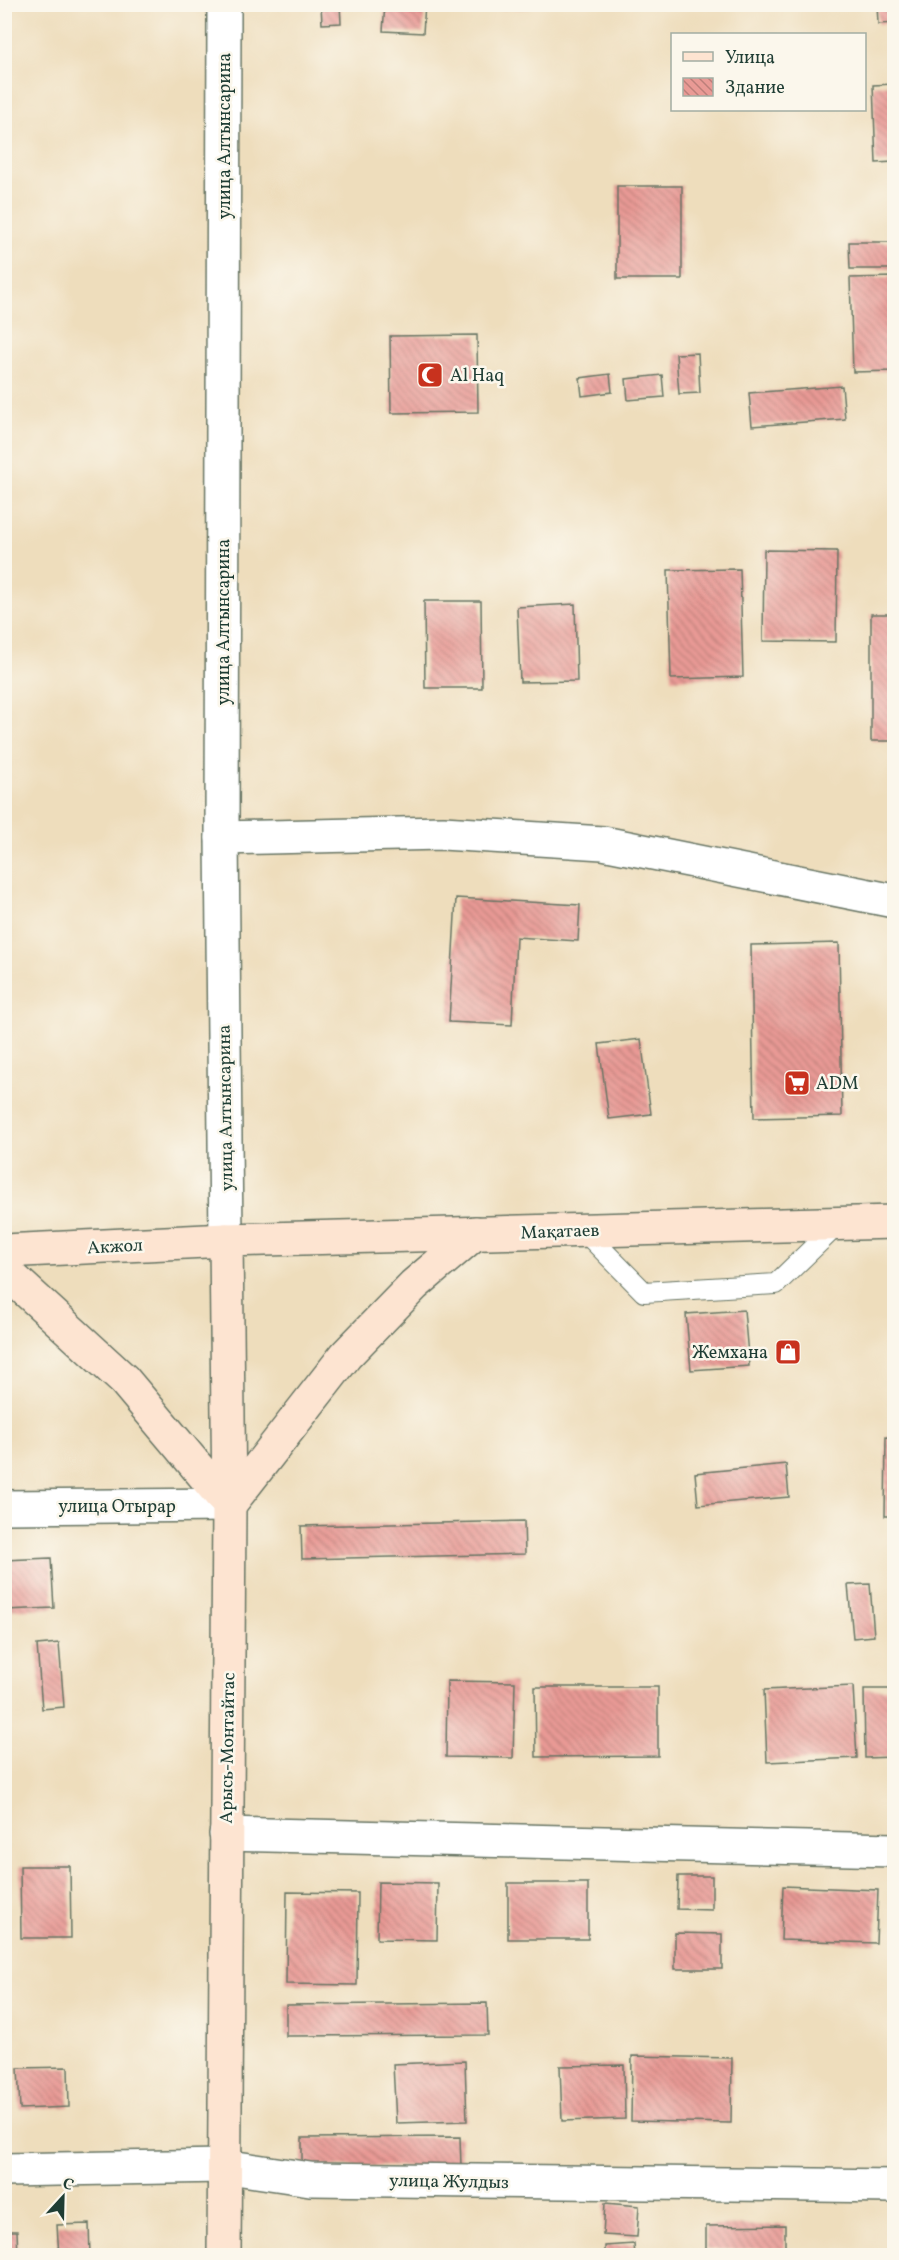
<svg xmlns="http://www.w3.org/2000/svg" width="899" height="2260" viewBox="0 0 899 2260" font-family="Vollkorn,serif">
  <defs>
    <pattern id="building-back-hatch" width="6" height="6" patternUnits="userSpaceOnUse" patternTransform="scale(1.5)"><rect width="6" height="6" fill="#e99a95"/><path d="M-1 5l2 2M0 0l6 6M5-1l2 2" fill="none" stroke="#bc7f7a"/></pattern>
  </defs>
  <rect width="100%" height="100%" fill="#fbf7ec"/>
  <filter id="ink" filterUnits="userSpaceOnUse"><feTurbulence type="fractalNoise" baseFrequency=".0167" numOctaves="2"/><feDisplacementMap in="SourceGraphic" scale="12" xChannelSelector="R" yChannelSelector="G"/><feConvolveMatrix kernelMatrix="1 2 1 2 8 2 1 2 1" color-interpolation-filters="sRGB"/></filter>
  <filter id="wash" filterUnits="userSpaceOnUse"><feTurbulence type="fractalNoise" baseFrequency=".008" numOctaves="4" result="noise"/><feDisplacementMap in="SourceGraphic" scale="24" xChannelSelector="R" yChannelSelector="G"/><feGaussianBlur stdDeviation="1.35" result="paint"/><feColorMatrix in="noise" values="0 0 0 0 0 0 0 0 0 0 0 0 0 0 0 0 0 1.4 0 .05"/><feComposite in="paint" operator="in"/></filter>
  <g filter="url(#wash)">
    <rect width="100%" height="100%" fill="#eeddbc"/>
    <g id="blocks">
      <g fill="url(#building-back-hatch)">
        <polygon points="321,4 340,4 341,23 322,24"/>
        <polygon points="385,4 425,4 423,33 383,31"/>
        <polygon points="469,4 531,4 531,8 469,11"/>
        <polygon points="877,4 894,4 894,23 878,24"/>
        <polygon points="894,84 894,162 876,163 873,85"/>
        <rect x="617" y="186" width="65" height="93"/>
        <polygon points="849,242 894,242 894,269 850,269"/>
        <polygon points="894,277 894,371 853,372 850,278"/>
        <polygon points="477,335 478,412 391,413 390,336"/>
        <polygon points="698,353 700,393 679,394 676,354"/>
        <polygon points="610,374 612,392 582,396 580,378"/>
        <polygon points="662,375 664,397 628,400 626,379"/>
        <polygon points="842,386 845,419 752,426 749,393"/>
        <polygon points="764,550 837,551 836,642 763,641"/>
        <polygon points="740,569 743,677 671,679 668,570"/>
        <polygon points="424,601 481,601 482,688 425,688"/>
        <polygon points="575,604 577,681 520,682 517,607"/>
        <polygon points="871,614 893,614 894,741 871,741"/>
        <polygon points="456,898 580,905 578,941 516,937 512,1025 449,1022"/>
        <polygon points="839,943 842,1116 754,1118 751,945"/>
        <polygon points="641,1039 651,1114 609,1119 599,1044"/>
        <polygon points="744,1310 749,1366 691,1370 686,1314"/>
        <polygon points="886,1437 894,1438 894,1516 885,1516"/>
        <polygon points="786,1464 789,1497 698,1505 695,1473"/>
        <polygon points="524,1521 525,1554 302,1559 301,1526"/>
        <polygon points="51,1558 54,1608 4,1610 4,1560"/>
        <polygon points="870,1584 874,1636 853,1638 848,1585"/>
        <polygon points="59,1643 64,1707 42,1709 37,1645"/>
        <polygon points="447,1681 515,1682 513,1758 446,1757"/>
        <polygon points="853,1686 857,1758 767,1762 764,1690"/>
        <polygon points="535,1687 658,1687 658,1756 536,1757"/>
        <polygon points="864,1689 894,1689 894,1757 865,1758"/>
        <polygon points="20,1866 70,1866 71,1938 21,1938"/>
        <polygon points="678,1876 712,1876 712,1910 677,1909"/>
        <polygon points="378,1882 438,1883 437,1940 377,1939"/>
        <rect x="508" y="1883" width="80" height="56"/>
        <polygon points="783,1886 878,1890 876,1943 781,1940"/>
        <polygon points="287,1892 358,1893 357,1985 286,1984"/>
        <polygon points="675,1933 722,1934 722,1969 675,1969"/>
        <polygon points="487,2003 488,2035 286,2036 286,2005"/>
        <polygon points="632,2056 732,2058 731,2123 631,2121"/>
        <polygon points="465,2061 467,2121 396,2123 393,2064"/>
        <polygon points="624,2065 625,2119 562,2121 560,2066"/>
        <polygon points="68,2067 69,2107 20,2109 18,2068"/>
        <polygon points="460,2137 461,2166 302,2167 302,2138"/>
        <polygon points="605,2203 639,2206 637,2237 603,2235"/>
        <polygon points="89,2224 90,2256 59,2256 57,2225"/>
        <polygon points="785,2225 785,2249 706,2250 706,2226"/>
        <polygon points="4,2231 17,2231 18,2256 4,2256"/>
        <polygon points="634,2244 635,2256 605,2256 605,2246"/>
      </g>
    </g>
  </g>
  <g filter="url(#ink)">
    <use href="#blocks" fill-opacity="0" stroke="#677564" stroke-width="1.5"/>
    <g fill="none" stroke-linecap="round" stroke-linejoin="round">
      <defs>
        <polyline id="lane" points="583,1230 644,1292 776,1284 839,1223"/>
        <g id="street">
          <polyline points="224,4 222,838 226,1240"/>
          <polyline points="222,838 443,833 603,843 894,901"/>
          <polyline points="4,1507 229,1505"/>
          <polyline points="226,1834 894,1850"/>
          <polyline points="4,2170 223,2166 310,2179 894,2186"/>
        </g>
        <g id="secondary">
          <polyline points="4,1251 226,1240 894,1222"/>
          <polyline points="4,1270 124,1380 229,1505 346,1355 414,1285 475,1233"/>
          <polyline points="224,2256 229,1505 226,1240"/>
        </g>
      </defs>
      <use href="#lane" stroke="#677564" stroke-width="22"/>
      <use href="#street" stroke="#677564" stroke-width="36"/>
      <use href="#secondary" stroke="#677564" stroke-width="36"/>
      <use href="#lane" stroke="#fff" stroke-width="20"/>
      <use href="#street" stroke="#fff" stroke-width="33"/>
      <use href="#secondary" stroke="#fde4d1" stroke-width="33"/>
    </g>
  </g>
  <defs>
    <symbol id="mosque-square" viewBox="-11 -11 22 22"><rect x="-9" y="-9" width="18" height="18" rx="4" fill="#c8321e" stroke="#fbf7ec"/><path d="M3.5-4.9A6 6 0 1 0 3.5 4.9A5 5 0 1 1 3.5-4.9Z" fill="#fff"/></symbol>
    <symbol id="supermarket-square" viewBox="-11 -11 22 22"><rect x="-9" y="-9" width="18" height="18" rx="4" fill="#c8321e" stroke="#fbf7ec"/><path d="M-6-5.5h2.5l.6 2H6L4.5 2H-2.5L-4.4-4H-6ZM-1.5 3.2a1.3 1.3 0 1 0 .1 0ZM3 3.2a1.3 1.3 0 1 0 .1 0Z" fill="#fff"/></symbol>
    <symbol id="shop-square" viewBox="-11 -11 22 22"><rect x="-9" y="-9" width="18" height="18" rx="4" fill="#c8321e" stroke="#fbf7ec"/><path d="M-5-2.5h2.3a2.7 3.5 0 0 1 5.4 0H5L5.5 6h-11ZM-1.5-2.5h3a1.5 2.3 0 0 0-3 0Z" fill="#fff"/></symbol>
  </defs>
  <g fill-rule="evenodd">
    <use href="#mosque-square" x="415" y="360" width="30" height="30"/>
    <use href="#supermarket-square" x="782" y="1068" width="30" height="30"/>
    <use href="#shop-square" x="773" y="1337" width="30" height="30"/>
  </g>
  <g text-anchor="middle" stroke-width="5" stroke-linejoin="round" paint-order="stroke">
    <g font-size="18" fill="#1f3d34" stroke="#fbf7ec">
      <text transform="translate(224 136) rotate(-90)" y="6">улица Алтынсарина</text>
      <text transform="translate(223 622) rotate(-90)" y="6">улица Алтынсарина</text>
      <text transform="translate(225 1108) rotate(-91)" y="6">улица Алтынсарина</text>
      <text transform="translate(560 1231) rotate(-2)" y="6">Мақатаев</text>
      <text transform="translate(115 1246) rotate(-3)" y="6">Акжол</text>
      <text x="117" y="1512">улица Отырар</text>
      <text transform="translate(227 1748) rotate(-89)" y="6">Арысь-Монтайтас</text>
      <text transform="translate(449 2181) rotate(1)" y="6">улица Жулдыз</text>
    </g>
    <g font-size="18" fill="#1f3d34" stroke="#fbf7ec" text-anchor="start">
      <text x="450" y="381">Al Haq</text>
      <text x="816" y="1089">ADM</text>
      <text x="768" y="1358" text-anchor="end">Жемхана</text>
    </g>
  </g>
  <rect width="899" height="2260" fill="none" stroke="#fbf7ec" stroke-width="24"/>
  <rect x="671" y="33" width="195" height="78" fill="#fbf7ec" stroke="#a3ada2" stroke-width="1.5"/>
  <rect x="683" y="52" width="30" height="9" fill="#fde4d1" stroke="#a3ada2" stroke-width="1.5"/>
  <text x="725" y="63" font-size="18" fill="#1f3d34">Улица</text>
  <rect x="683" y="78" width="30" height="18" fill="url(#building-back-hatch)" stroke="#a3ada2" stroke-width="1.5"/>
  <text x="725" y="93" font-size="18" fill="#1f3d34">Здание</text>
  <g transform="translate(63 2197) rotate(22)" stroke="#fbf7ec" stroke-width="4.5" paint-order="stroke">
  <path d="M0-4.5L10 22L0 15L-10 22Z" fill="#1f3d34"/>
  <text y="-9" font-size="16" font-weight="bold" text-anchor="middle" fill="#1f3d34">С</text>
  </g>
</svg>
